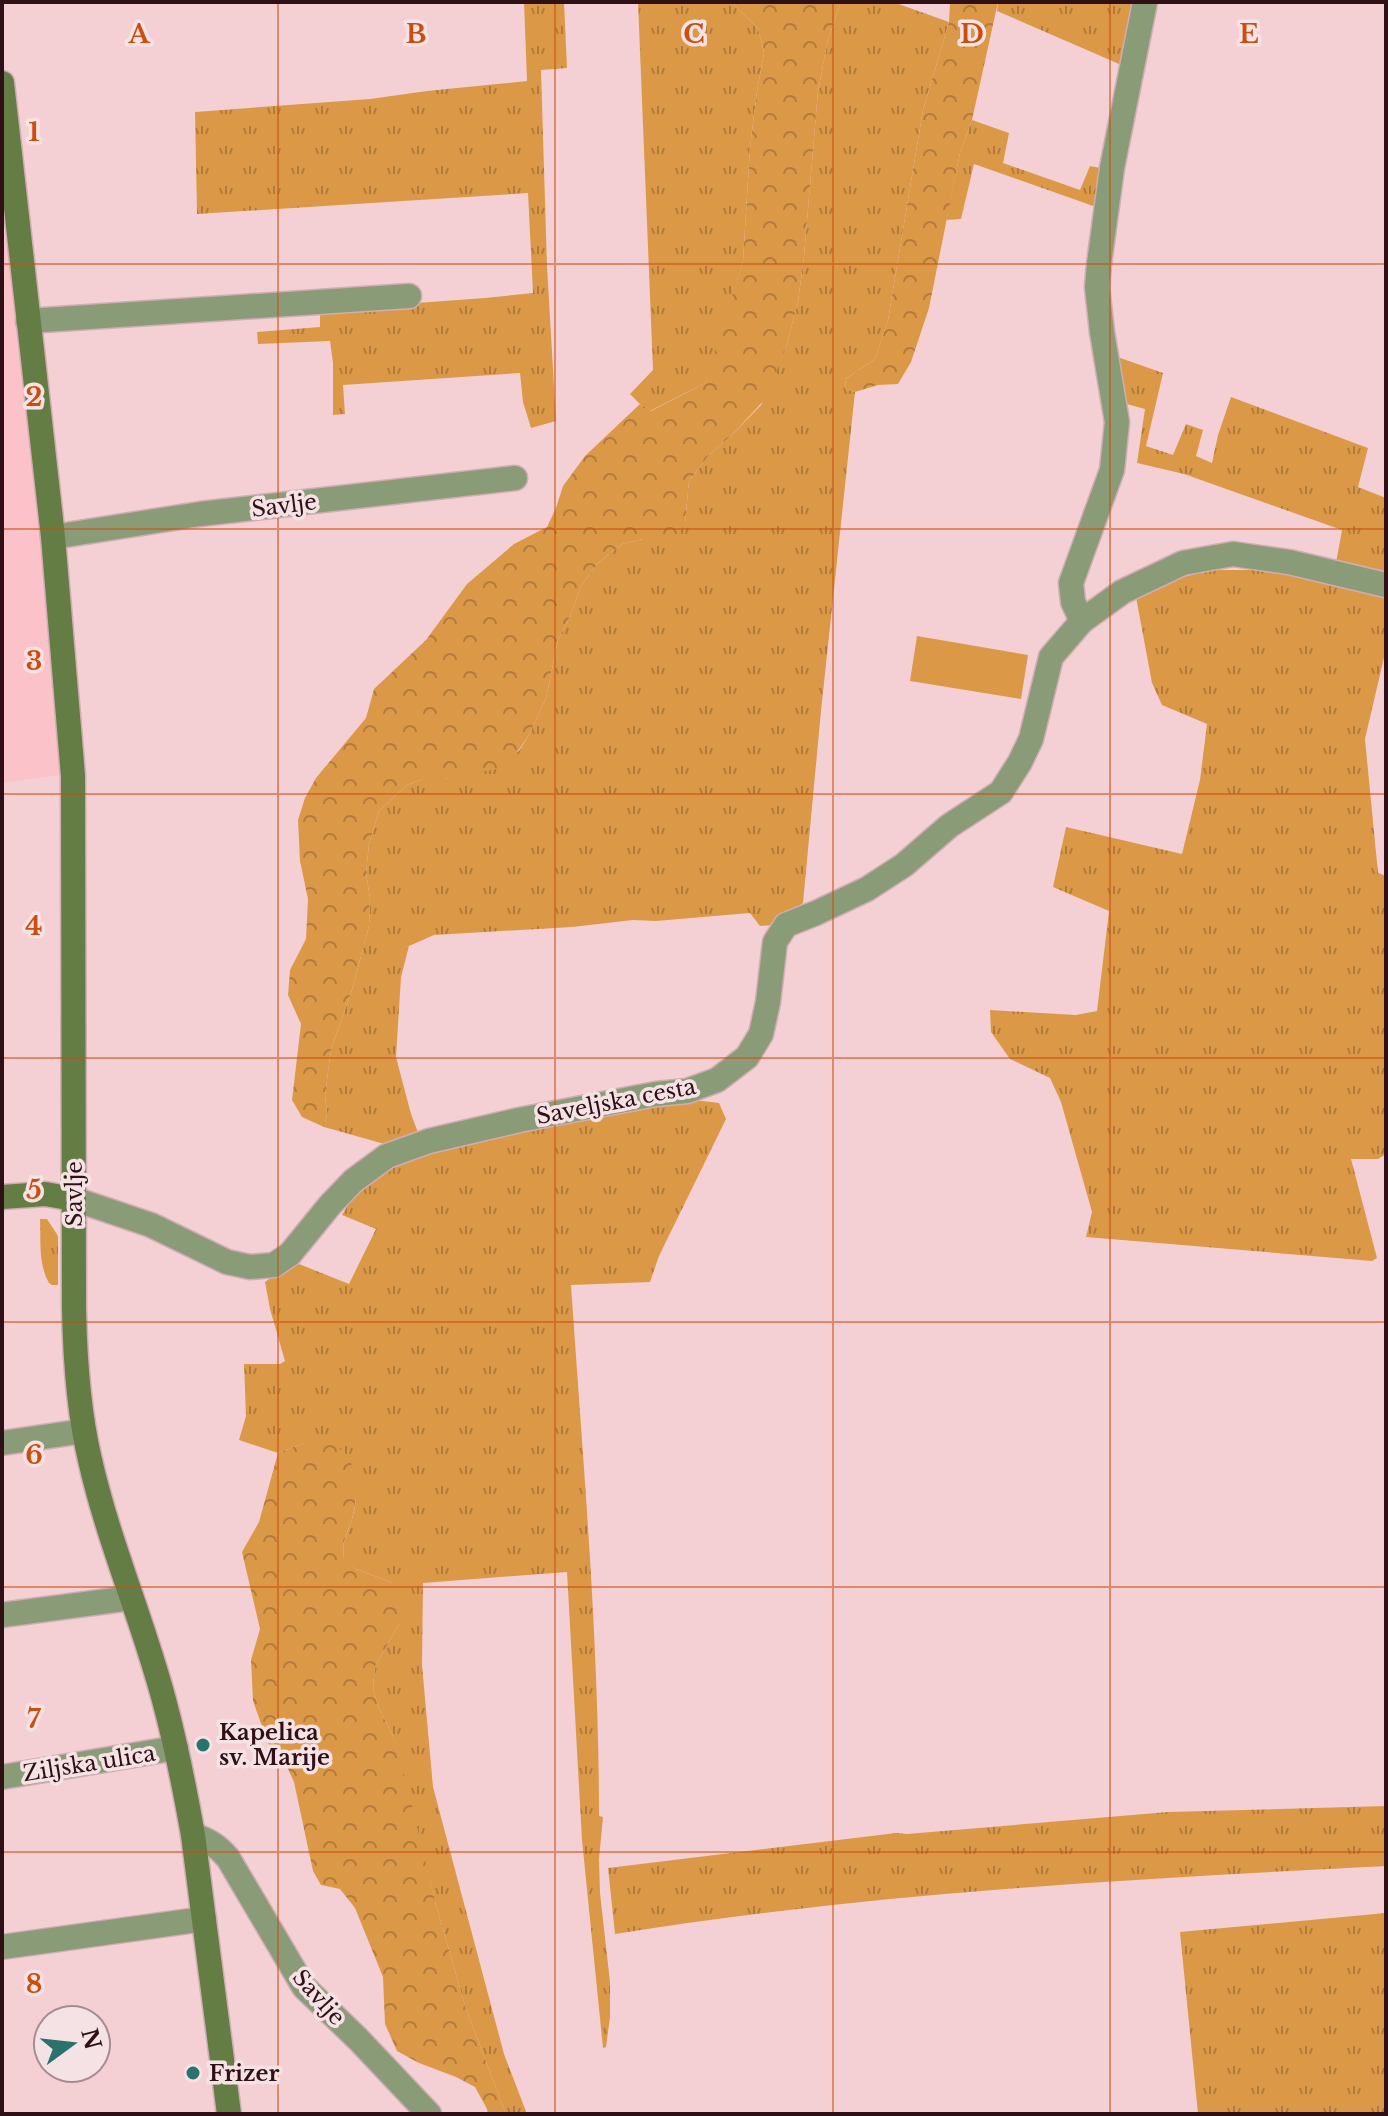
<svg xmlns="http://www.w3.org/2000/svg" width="1388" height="2116" viewBox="0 0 1388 2116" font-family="'Libre Baskerville',serif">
  <defs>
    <pattern id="grass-tufts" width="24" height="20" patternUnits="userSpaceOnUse" patternTransform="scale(2)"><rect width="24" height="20" fill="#db9948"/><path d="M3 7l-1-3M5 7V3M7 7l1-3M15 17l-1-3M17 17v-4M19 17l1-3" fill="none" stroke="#b27b3b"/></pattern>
    <pattern id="forest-crowns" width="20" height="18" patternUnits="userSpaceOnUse" patternTransform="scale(2)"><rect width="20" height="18" fill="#db9948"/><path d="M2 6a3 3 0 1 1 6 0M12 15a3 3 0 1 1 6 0" fill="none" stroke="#b27b3b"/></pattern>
  </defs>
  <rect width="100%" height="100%" fill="#f4d0d5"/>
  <polygon fill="#fcc2ca" points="3,225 17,306 68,774 2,783"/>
  <g fill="url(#grass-tufts)">
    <polygon points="524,2 564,2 567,68 541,70 547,266 556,421 531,428 523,402 520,373 343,385 345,414 333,415 333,363 330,341 258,344 257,332 320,327 320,310 485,298 533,293 528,193 197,214 195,112 370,99 427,91 527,81"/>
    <polygon points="638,2 731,2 758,28 764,53 757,91 750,147 743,261 711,368 705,383 650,411 640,404 630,394 653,370"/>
    <polygon points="841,2 893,2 949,22 923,110 888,320 875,359 845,379 846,389 855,392 821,711 803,903 774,925 760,926 750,913 656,921 633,920 572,927 434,935 409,946 401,977 396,1057 411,1114 419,1135 388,1145 324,1127 327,1114 325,1096 331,1049 352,990 369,926 370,898 366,873 369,844 379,811 407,785 423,779 445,779 473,772 519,751 529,735 546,698 558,640 571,614 581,586 599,562 622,544 643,539 665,539 685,523 689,481 710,454 732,435 761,405 786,347 798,302 804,256 818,91 828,39"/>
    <polygon points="998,2 1140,2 1126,67 997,11"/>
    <polygon points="972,120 1009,133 1003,163 1080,190 1090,166 1106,169 1099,208 974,164 961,219 946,220 960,153"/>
    <polygon points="1109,354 1163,373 1146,446 1173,455 1186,424 1203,430 1196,456 1212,463 1218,435 1231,397 1368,448 1358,487 1386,498 1386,573 1336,563 1342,530 1184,474 1137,463 1145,409 1123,403"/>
    <polygon points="1208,570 1255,570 1326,581 1386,596 1386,649 1365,739 1378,873 1386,876 1386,1154 1378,1159 1351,1159 1377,1258 1372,1261 1086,1237 1092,1212 1061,1102 1050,1078 1010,1059 991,1032 990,1010 1076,1015 1097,1011 1109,911 1053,887 1066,827 1182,854 1200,780 1207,724 1162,705 1152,683 1136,597 1157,585"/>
    <path d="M686,1099L719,1103L726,1119L659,1256L650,1282L571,1285C583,1462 599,1639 599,1816L603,1817L599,1859L600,1893L610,1982V2017L606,2047L603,2048L582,1840L567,1572L423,1583L422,1665L433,1787L504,2054L527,2114H506L466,2009L436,1905L392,1734L378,1706L373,1688L375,1666L399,1624L393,1583L356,1569L344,1560C342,1542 345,1539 351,1522C360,1497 356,1477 345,1454L304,1443L278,1453L239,1440L246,1416L244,1364H280L285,1361L270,1309L265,1282L294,1262L349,1284L376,1229L342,1215L357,1190L373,1175L424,1149Z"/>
    <path d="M40,1219H47L58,1236V1285H52L49,1283C38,1264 41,1240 40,1219Z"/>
    <path d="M1386,1806V1866C1128,1879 870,1893 615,1934L608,1868L896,1833L907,1834L1168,1812Z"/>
    <polygon points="1386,1913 1386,2114 1198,2114 1180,1932"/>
  </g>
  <g fill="url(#forest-crowns)">
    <polygon points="731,2 841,2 828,39 818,91 804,256 798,302 786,347 776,373 777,386 732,435 710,454 689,481 685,523 679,534 665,539 643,539 622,544 599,562 581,586 571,614 558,640 546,698 529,735 507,767 445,779 423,779 407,785 379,811 369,844 366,873 370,898 369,926 352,990 331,1049 325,1096 327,1114 324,1127 302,1117 292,1100 301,1024 288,995 290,970 306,939 308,899 300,861 298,820 305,798 316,778 366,718 374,689 426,640 467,584 514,544 547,527 556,508 563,486 585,456 640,404 651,411 705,383 743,261 750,147 757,91 764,53 758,28"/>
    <polygon points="950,2 998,2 972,120 960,153 929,308 911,362 898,384 878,385 855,392 846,389 845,379 875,359 888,320 923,110 949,22"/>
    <path d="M329,1442C334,1445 341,1449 345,1453C360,1472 358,1501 351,1522C345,1538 342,1542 344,1559L356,1569L393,1583L404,1600L399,1624L375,1666L373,1688L378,1706L392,1734L406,1781L436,1905L466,2009L506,2114H488L487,2109L475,2087L456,2077L419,2063L397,2051L385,2024L383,1977L355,1908L340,1889L321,1885L313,1871L294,1782L284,1760L268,1743L253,1701L251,1660L260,1629L242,1552L259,1522L278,1453L304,1443Z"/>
  </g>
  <polygon fill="#db9948" points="917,636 1028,655 1021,699 910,681"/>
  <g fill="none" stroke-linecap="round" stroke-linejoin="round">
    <defs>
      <g id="street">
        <polyline points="28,321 409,296"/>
        <polyline points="53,537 200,514 515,478"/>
        <polyline points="1082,621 1073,602 1071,583 1112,470 1117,422 1102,332 1097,287 1099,264 1112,168 1145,2"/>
        <polyline points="74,1199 151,1225 227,1262 250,1267 274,1265 290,1254 330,1205 353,1181 387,1156 429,1141 519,1120 656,1094 687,1091 717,1080 747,1057 761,1034 768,1002 775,942 786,925 816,913 867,889 904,865 949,826 1001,792 1020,762 1031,739 1051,657 1082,621 1122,592 1183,563 1233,554 1289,562 1386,585"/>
        <polyline points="2,1443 84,1431"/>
        <polyline points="2,1615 131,1598"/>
        <polyline points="2,1777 176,1748"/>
        <path d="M193,1835C208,1840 218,1846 228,1858L304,1987L358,2039L429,2114"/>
        <polyline points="2,1947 204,1919"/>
      </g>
      <g id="secondary">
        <path d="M2,83L53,537L73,776L74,1309C75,1359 78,1410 90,1460C106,1531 134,1599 155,1669C172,1723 183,1779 193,1835L229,2114"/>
        <polyline points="2,1197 45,1194 74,1199"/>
      </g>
    </defs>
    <use href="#street" stroke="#d0adb3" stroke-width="27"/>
    <use href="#secondary" stroke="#d0adb3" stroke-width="27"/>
    <use href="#street" stroke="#8a9c77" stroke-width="24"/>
    <use href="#secondary" stroke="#637d45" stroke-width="24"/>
  </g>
  <path fill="none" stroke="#cc4e0e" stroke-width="2" stroke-opacity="0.55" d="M278,2V2114M555,2V2114M833,2V2114M1110,2V2114M2,264H1386M2,529H1386M2,794H1386M2,1058H1386M2,1322H1386M2,1587H1386M2,1852H1386"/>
  <g fill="#29726d" stroke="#f5e2e5" stroke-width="3">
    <circle cx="203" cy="1745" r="8"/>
    <circle cx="193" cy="2073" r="8"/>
  </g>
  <g text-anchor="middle" stroke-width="7" stroke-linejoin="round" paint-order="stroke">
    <g font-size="22" fill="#2e1016" stroke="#f5e2e5">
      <text transform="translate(284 505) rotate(-7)" y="8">Savlje</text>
      <text transform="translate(616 1101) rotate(-11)" y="8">Saveljska cesta</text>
      <text transform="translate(74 1194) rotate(-90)" y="8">Savlje</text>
      <text transform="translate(89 1763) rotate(-9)" y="8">Ziljska ulica</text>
      <text transform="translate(319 1997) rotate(48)" y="8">Savlje</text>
    </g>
    <g font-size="22" font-weight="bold" fill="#2e1016" stroke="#f5e2e5" text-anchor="start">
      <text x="219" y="1740">Kapelica<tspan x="219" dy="25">sv. Marije</tspan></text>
      <text x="209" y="2081">Frizer</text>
    </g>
  </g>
  <g font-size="26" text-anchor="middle" font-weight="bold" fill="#cc4e0e" stroke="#f5e2e5" stroke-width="7" stroke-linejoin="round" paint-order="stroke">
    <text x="139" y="43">A</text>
    <text x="416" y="43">B</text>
    <text x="694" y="43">C</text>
    <text x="972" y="43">D</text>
    <text x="1249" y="43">E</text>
    <text x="34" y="141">1</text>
    <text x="34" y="406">2</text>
    <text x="34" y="670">3</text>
    <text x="34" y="935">4</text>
    <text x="34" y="1199">5</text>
    <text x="34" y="1464">6</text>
    <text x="34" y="1728">7</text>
    <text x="34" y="1993">8</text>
  </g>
  <rect width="1388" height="2116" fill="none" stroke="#2e1016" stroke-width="8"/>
  <g transform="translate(72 2044) rotate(75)"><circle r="38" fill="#f5e2e5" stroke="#a58e92" stroke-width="2"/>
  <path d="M0-6L14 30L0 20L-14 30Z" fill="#29726d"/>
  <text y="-12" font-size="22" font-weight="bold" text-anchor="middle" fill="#2e1016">N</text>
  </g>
</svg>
